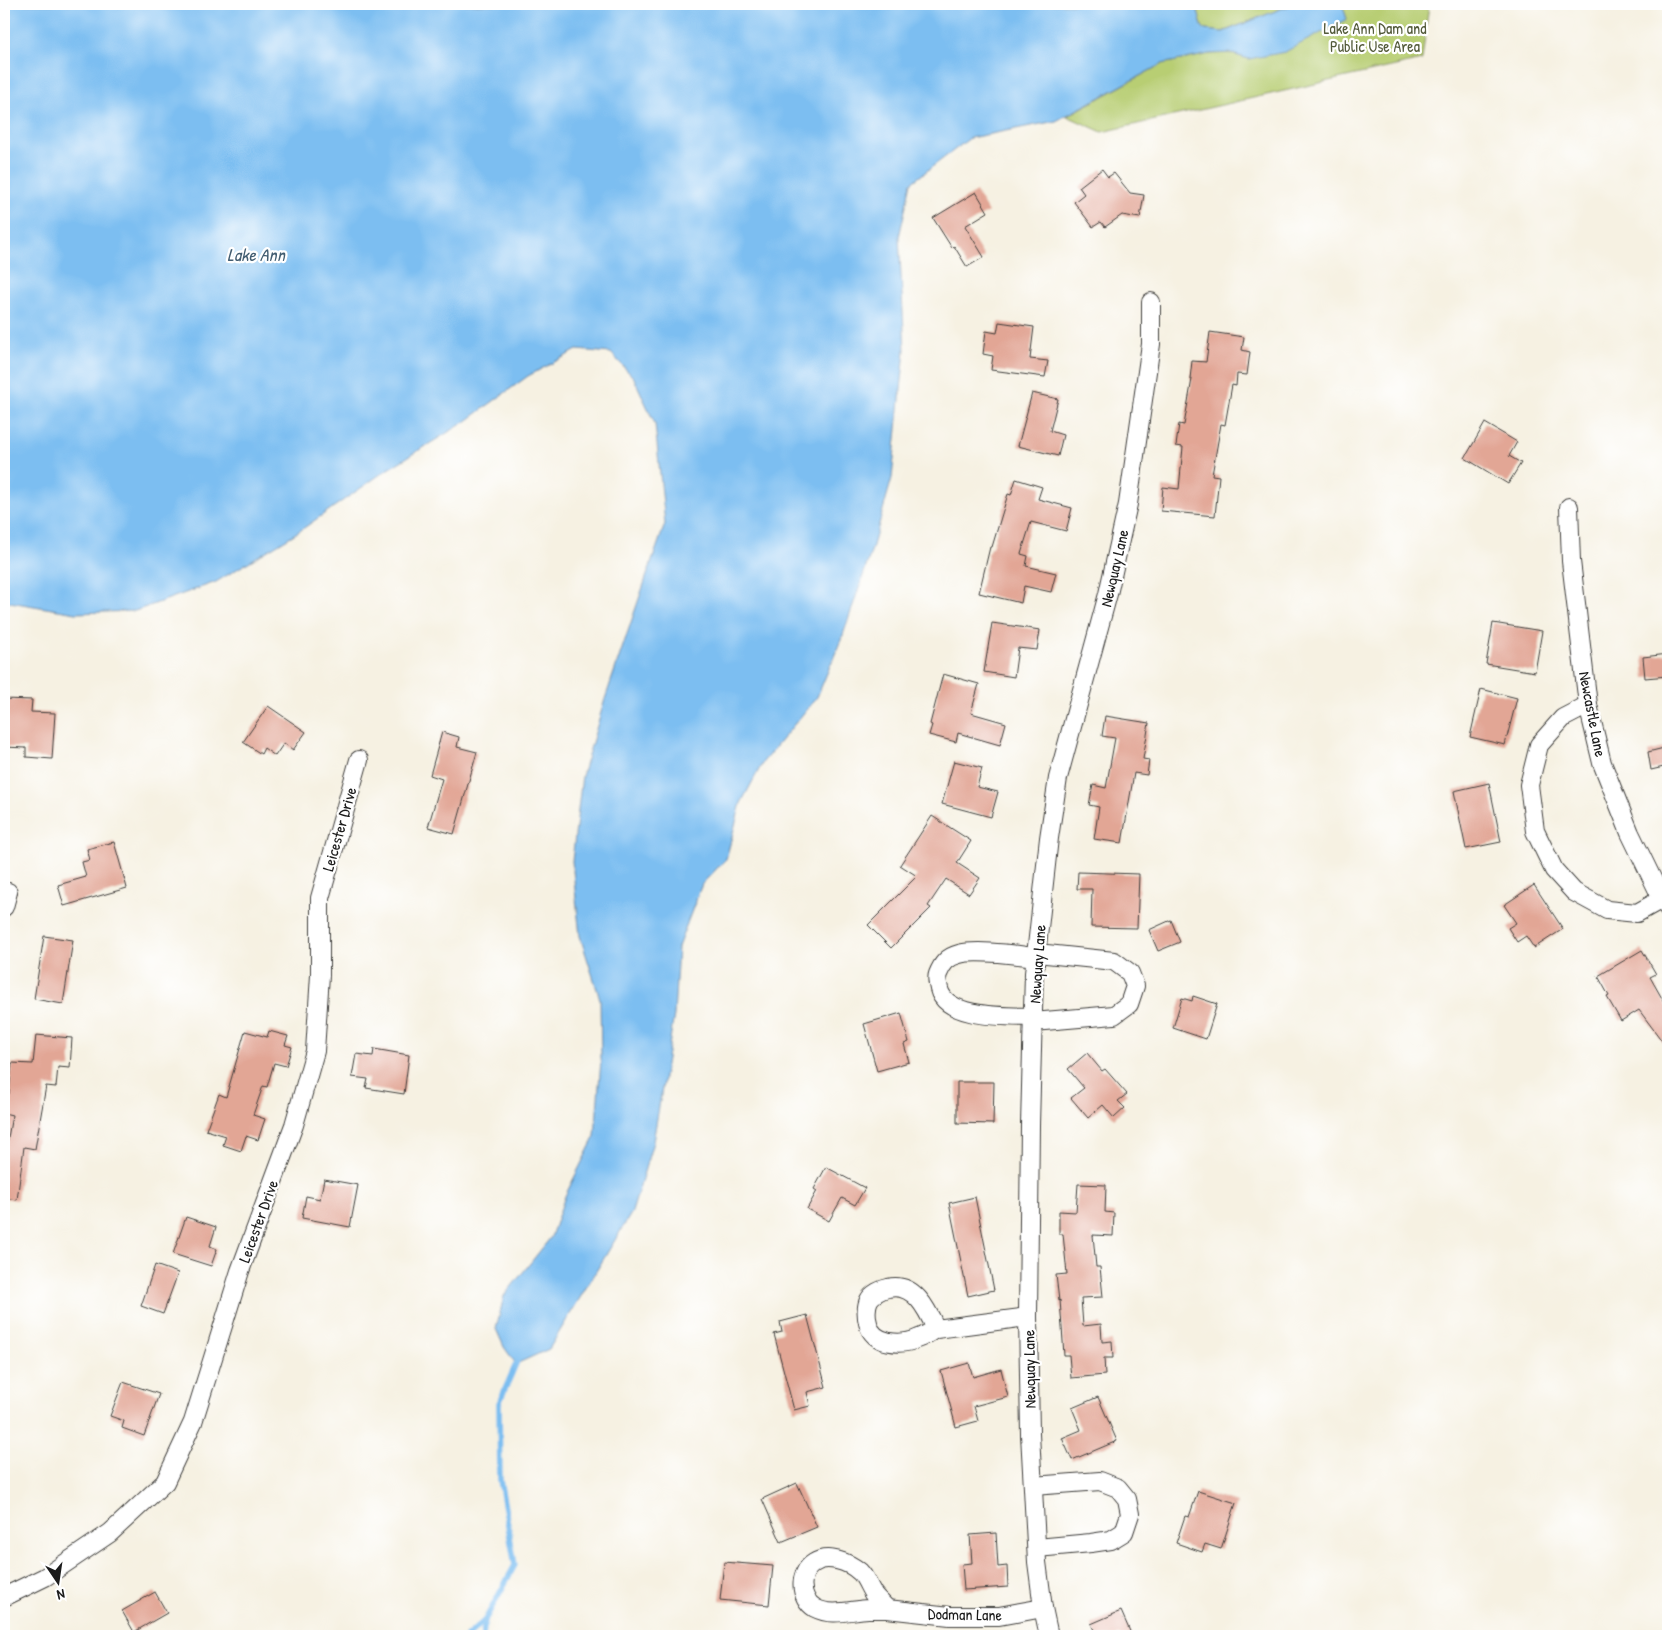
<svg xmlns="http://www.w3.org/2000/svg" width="1672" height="1640" viewBox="0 0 1672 1640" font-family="'Patrick Hand',sans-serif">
  <rect width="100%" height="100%" fill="#fff"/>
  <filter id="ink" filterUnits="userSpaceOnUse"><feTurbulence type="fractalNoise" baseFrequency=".02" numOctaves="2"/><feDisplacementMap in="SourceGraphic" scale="10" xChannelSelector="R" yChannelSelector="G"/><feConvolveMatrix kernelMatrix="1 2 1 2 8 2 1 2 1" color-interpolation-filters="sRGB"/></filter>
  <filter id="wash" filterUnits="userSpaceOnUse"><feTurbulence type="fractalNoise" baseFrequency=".0096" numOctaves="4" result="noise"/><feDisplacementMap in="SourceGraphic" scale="20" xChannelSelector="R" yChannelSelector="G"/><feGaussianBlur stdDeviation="1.12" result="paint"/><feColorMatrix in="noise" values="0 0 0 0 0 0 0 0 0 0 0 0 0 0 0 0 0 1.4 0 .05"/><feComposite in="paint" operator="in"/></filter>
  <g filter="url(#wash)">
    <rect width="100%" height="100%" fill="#f6f1e2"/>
    <g fill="#b8ce73" stroke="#6a7548">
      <polygon points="1196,4 1293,4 1222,32 1205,30 1202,26"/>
      <polygon points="1342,4 1429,4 1422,60 1102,132 1067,116 1162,64 1209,54 1229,53 1249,59 1347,19"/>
    </g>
    <polygon fill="#7bbef1" stroke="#4c6d86" points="4,4 1196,4 1202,26 1205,30 1223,32 1293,4 1342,4 1347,19 1285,52 1249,59 1229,53 1209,54 1162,64 1056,121 970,138 911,183 899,237 905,350 892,478 872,549 843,635 817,697 763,762 741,803 726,859 702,884 678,947 674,1015 664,1077 653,1142 632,1212 549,1349 516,1364 504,1347 496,1329 504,1296 551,1237 565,1196 595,1136 601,1060 600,999 580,936 572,861 582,776 605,699 646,578 665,524 655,424 634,378 611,353 577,350 528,376 465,422 388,469 301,530 216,582 135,611 76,613 4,601"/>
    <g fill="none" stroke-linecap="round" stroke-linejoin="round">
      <g stroke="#7bbef1" stroke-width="5.5">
        <polyline points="467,1636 485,1620 515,1565 500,1480 499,1403 519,1357"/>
        <polyline points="483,1636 485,1620"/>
      </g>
    </g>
    <g id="blocks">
      <g fill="#e2a695">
        <polygon points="1102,169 1108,177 1114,173 1130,193 1144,195 1140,218 1122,215 1105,227 1101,222 1093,227 1074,202 1084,194 1079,187"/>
        <polygon points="976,192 988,212 965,226 984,257 967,267 954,246 952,248 933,218"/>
        <polygon points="999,322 1034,327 1030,359 1048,361 1045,377 991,370 993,356 983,354 986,331 997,333"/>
        <polygon points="1210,332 1244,337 1242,350 1250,352 1247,375 1237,374 1236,386 1232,385 1225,425 1221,424 1212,475 1219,476 1215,516 1161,511 1163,487 1179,489 1183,447 1176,446 1179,424 1184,425 1192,379 1190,379 1192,361 1206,362"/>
        <polygon points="1032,393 1058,399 1050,431 1063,435 1058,456 1018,446"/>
        <polygon points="1485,423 1517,442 1509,456 1521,463 1508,484 1465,458"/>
        <polygon points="1016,479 1042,487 1038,499 1072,508 1066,531 1031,522 1021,554 1028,556 1026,566 1056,573 1051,592 1024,586 1021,603 979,593 990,547 992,547 1008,494 1011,495"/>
        <polygon points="992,623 1040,630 1037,650 1018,648 1014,677 984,672"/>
        <polygon points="1493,623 1542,631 1535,672 1486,664"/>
        <polygon points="1668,654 1668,676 1645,678 1643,657"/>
        <polygon points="943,674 979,684 971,713 1006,723 1000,745 958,733 956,742 929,735 932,725 930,724"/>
        <polygon points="1481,689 1517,698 1505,745 1470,737"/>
        <polygon points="4,699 32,700 31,712 55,713 52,759 26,757 26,748 4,747"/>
        <polygon points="268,706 306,732 293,750 284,743 275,756 264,748 261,754 243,742"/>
        <polygon points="1105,716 1149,723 1143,759 1149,760 1147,775 1134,773 1122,843 1094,839 1099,807 1089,805 1093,785 1106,788 1115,738 1102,736"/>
        <polygon points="442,732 459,737 457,747 477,752 454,834 428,827 442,779 430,775"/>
        <polygon points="1668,747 1668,766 1651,770 1648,752"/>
        <polygon points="954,761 982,768 977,787 998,792 991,817 942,804"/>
        <polygon points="1489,783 1501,842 1466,849 1454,791"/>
        <polygon points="932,816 971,841 957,863 980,878 969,894 946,879 928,906 931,908 891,948 868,925 917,876 900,865"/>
        <polygon points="114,842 127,888 64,906 58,885 86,877 82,862 90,860 87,849"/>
        <polygon points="1078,872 1139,874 1137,928 1091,927 1092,889 1077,889"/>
        <polygon points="1534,885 1563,929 1534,948 1526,936 1517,942 1508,928 1516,923 1504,905"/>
        <polygon points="1171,920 1180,942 1158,951 1149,930"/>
        <polygon points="44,936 73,940 63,1004 34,999"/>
        <polygon points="1642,950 1656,974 1650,977 1668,1009 1668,1049 1639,1010 1621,1021 1607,997 1609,996 1598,976"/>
        <polygon points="1193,996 1217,1004 1206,1039 1173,1028 1182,998 1192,1001"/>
        <polygon points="901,1013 909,1042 904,1044 909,1062 877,1071 864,1024"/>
        <polygon points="245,1031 267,1037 269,1031 288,1036 285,1045 292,1047 286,1066 274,1063 267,1087 263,1086 253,1115 265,1119 258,1140 246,1136 241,1151 223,1145 226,1136 206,1130 219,1094 226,1097"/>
        <polygon points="36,1035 72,1038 70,1068 58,1067 56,1087 46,1086 35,1149 24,1147 17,1200 4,1198 4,1161 12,1115 4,1113 4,1093 9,1094 12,1063 33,1064"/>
        <polygon points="374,1049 409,1055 404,1094 366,1088 368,1079 352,1077 356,1054 373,1056"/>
        <polygon points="1087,1053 1102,1071 1105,1069 1127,1094 1118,1101 1125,1108 1114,1118 1103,1105 1088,1118 1071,1098 1084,1088 1068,1069"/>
        <polygon points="957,1082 994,1082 993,1124 957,1123"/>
        <polygon points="826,1167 865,1188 855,1205 842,1198 829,1221 807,1209 817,1191 814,1189"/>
        <polygon points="324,1179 358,1185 350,1227 302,1218 306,1196 320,1199"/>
        <polygon points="1078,1184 1106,1185 1105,1212 1114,1213 1113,1236 1093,1235 1096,1267 1100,1267 1103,1297 1081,1298 1083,1326 1101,1324 1102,1342 1112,1341 1113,1358 1104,1358 1105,1375 1071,1378 1069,1355 1064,1355 1060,1300 1059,1301 1056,1275 1067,1274 1063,1234 1059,1234 1059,1211 1076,1212"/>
        <polygon points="975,1197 994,1290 968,1296 949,1203"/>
        <polygon points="186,1217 216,1227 210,1246 217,1249 211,1266 173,1254"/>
        <polygon points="155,1265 178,1273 163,1314 141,1306"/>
        <polygon points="807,1315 826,1387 807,1392 810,1406 794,1410 774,1334 782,1332 780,1322"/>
        <polygon points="969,1363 973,1377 1001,1369 1008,1397 974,1406 978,1421 956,1427 941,1371"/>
        <polygon points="123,1382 159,1394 144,1436 122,1428 124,1421 110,1416"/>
        <polygon points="1098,1397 1117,1441 1072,1460 1062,1438 1081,1430 1072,1408"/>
        <polygon points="797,1483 817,1527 781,1542 762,1499"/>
        <polygon points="1198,1491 1236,1503 1221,1549 1205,1544 1202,1552 1176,1543 1185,1516 1189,1517"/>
        <polygon points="996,1533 998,1567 1007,1566 1008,1587 964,1590 962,1564 972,1563 970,1535"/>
        <polygon points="724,1562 773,1566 769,1605 720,1600"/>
        <polygon points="155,1592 167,1613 134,1632 122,1611"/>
        <polygon points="1121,1611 1132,1636 1097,1636 1091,1624"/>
      </g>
    </g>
  </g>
  <g filter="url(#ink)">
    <use href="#blocks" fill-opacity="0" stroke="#3d3c3a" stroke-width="1"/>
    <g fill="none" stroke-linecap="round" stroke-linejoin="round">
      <defs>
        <g id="minor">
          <polyline points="1569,507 1571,561 1588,705 1602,763 1630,833 1662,899 1668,908"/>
          <polyline points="1588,705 1563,718 1539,745 1529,785 1535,831 1554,870 1574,892 1607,910 1637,913 1662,899"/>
          <polyline points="4,907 8,892"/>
          <path d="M1033,1017C1008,1016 946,1019 939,989C938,983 936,979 938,974C942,964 947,957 959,954C977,949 1017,955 1036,957"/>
          <polyline points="1033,1022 1114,1015 1129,1004 1135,986 1130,973 1114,961 1037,953"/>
          <path d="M936,1329C930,1332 925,1336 919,1338C902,1346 872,1345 868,1323C866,1316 866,1306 869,1300C872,1294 882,1289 888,1288C914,1282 927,1309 936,1329L1028,1317"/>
          <polyline points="1033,1486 1100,1481 1118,1488 1127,1499 1130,1514 1124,1532 1111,1540 1091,1543 1037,1548"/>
          <polyline points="4,1597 45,1577 110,1533 165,1482 193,1422 240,1271 294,1125 315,1051 320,975 320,898 359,760"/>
          <path d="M887,1609C880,1609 874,1609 868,1609C850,1610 832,1617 815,1608C799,1598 798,1573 814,1563C827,1554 849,1562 860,1572C866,1578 869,1588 874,1595C878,1600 883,1604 887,1609L950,1616H999L1043,1608"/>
          <polyline points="1049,1636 1043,1608 1037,1562 1030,1434 1028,1317 1030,1125 1034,973 1049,838 1058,778 1108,594 1128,504 1151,344 1151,302"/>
        </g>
      </defs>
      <use href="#minor" stroke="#3d3c3a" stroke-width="20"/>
      <use href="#minor" stroke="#fff" stroke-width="18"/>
    </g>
  </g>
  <g text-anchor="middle" stroke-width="4.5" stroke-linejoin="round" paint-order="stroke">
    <g font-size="16" fill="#535a3a" stroke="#fff">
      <text x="1375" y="34">Lake Ann Dam and<tspan x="1375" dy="18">Public Use Area</tspan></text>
    </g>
    <g font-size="16" fill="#1c1c1c" stroke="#fff">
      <text transform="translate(1114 568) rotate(-77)" y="6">Newquay Lane</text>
      <text transform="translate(1593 714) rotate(79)" y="6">Newcastle Lane</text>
      <text transform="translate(339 829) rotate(-74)" y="6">Leicester Drive</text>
      <text transform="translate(1037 964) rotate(-86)" y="6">Newquay Lane</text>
      <text transform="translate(258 1221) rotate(-70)" y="6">Leicester Drive</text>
      <text transform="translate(1029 1369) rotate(-91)" y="6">Newquay Lane</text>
      <text transform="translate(965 1614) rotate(1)" y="6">Dodman Lane</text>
    </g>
    <g font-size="18" font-style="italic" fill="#425d71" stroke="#fff">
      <text x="256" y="261">Lake Ann</text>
    </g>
  </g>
  <rect width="1672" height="1640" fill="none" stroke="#fff" stroke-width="20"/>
  <g transform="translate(58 1582) rotate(167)" stroke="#ffffff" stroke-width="4" paint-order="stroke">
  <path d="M0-4L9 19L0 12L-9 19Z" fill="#1c1c1c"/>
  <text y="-8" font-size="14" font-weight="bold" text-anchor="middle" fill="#1c1c1c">N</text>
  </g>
</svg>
